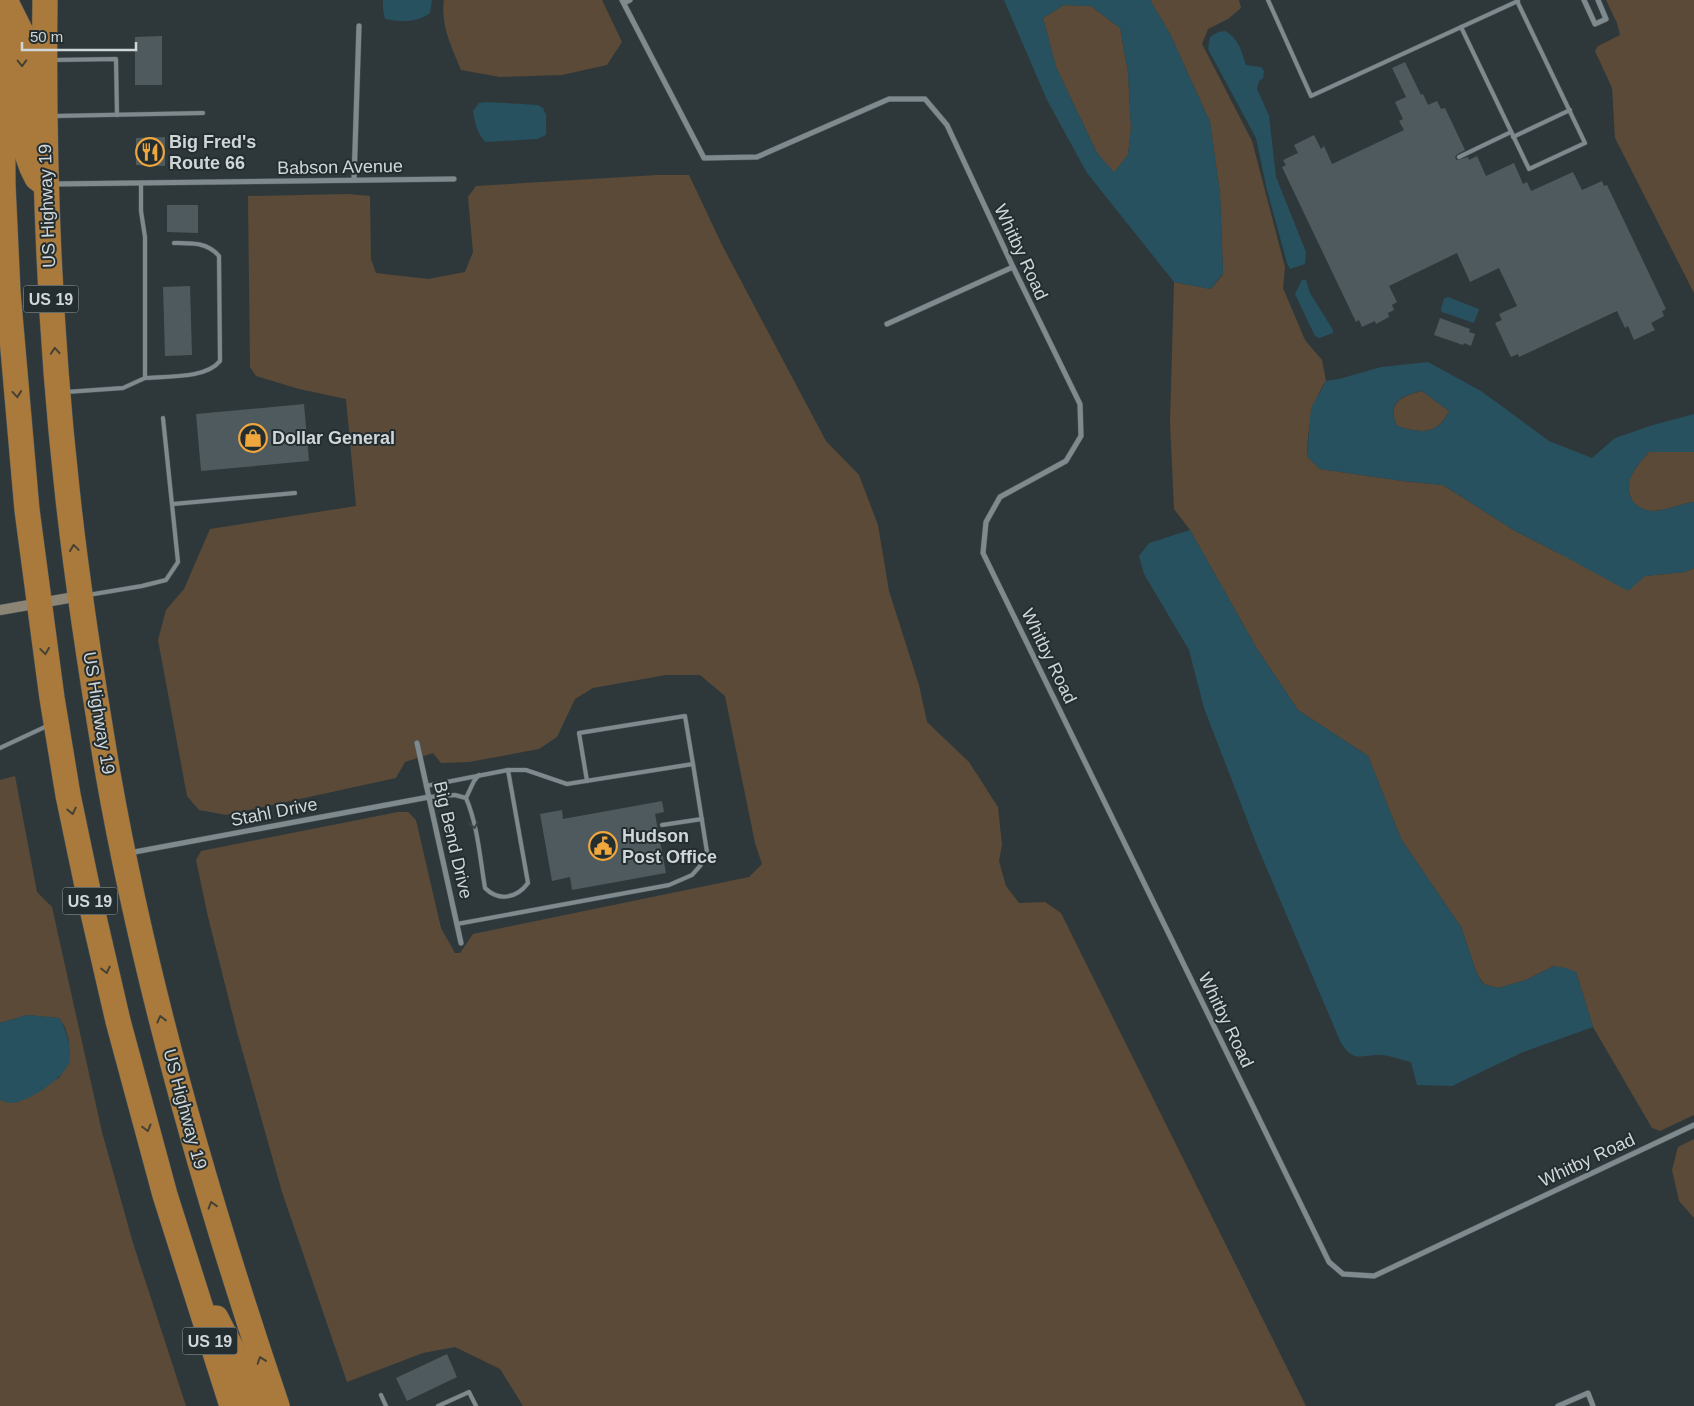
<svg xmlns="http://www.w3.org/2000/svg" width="1694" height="1406" viewBox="0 0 1694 1406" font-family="Helvetica,sans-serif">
  <rect width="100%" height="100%" fill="#2e383b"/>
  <g fill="#5a4a37">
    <path d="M444,0H602L622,42L607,65L562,75L500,77L461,70C452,48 440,24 444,0Z"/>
    <path d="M1150,0H1239L1241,8L1228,19L1208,29L1202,44L1252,141L1285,267L1283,288L1305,340L1322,360L1326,381C1311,402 1308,430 1307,456L1320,469L1403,481L1443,485L1515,531L1562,555L1645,576L1685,572L1694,568V1115L1660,1131L1652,1128L1593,1027L1576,972L1554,966L1526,980L1498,988L1484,984L1477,974L1461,927L1401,839L1368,756L1298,710L1257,649L1190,530L1174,509L1170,422L1174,282L1211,289L1223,274L1220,194L1210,122L1170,34Z"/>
    <polygon points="1606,0 1694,0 1694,293 1615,138 1612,88 1595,51 1598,46 1620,35 1617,23"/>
    <polygon points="1064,5 1091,6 1120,28 1128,72 1131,129 1128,155 1114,173 1097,153 1056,67 1043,18"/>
    <polygon points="657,175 689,175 722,245 826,441 859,475 878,525 889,591 919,685 927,722 969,762 998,807 1002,845 999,861 1006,886 1019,903 1045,902 1061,913 1306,1406 523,1406 500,1369 455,1347 423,1353 347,1382 282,1192 237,1032 208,917 196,860 201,851 398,812 408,812 416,820 441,928 455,953 460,953 473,934 749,877 762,864 755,843 725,696 700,675 666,675 593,688 575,699 557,737 539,749 469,762 441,763 433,753 405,762 396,778 226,815 199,810 187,796 158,640 166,610 184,589 210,529 356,506 346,399 299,389 256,376 250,367 248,196 348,194 370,196 371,259 376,273 428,279 465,272 473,252 468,197 476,186"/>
    <path d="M1422,391L1449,411C1437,436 1420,433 1397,426C1386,402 1402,396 1422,391Z"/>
    <path d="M1649,452H1694V502C1683,503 1661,512 1652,511C1646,511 1638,507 1634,503C1620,485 1636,466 1649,452Z"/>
    <polygon points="15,776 37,892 52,907 102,1132 133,1243 186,1406 0,1406 0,1100 12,1103 59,1078 69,1062 69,1041 65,1027 59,1018 27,1015 0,1023 0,780"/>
    <polygon points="1694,1139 1694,1218 1679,1201 1672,1170 1678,1147"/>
  </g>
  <g fill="#27515e" fill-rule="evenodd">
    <path d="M383,0H432L430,13C417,23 400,22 385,19L383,9Z"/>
    <path d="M1004,0H1150L1170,34L1210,122L1220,194L1223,273L1211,289L1174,282L1087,173L1047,100ZM1064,5L1091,6L1120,28L1128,72L1131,129L1128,155L1114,172L1097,153L1056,67L1043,18Z"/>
    <path d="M1225,31C1239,39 1241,50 1246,65L1261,67L1264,71L1263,78L1259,81L1257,89L1269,116L1276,177L1306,252L1305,264L1290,269L1287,263L1267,190L1256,138L1208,49L1210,37L1218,32Z"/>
    <path d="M488,102L538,105L543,108L546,115V135L537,139L485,142C477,132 475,124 473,111L479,103Z"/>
    <polygon points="1302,280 1306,280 1310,293 1333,330 1333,333 1319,338 1315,336 1295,294"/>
    <polygon points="1448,297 1479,309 1474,323 1442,312 1441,309 1444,299"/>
    <path d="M1428,362L1481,391L1549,441L1592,458L1615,438L1653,425L1694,414V452H1649C1636,466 1620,485 1634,503C1638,507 1646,511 1652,511C1661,512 1683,503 1694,502V568L1685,572L1645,576L1628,591L1562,555L1515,531L1443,485L1403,481L1320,469L1307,456L1311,408L1326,381L1339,379L1381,367ZM1422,391L1449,411C1438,436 1419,433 1397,426C1386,402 1402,395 1422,391Z"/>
    <path d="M1190,530L1257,649L1298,710L1368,756L1401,839L1461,927L1477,974L1483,984L1498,988L1526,980L1554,966L1566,968L1576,972L1593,1027L1523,1052L1452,1086L1417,1085L1411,1062C1401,1060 1390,1055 1379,1055C1360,1055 1354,1063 1341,1043L1258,848L1204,708L1189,650L1144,574L1139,556L1149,543Z"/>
    <path d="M27,1015L59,1018C66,1028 73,1051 69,1063C63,1079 28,1102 12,1103C8,1103 4,1101 0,1100V1023Z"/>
  </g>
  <g fill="#4f5a5e">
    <polygon points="162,36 162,85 135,85 135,37"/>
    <polygon points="1405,62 1421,95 1423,94 1428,105 1437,101 1441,109 1445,108 1465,150 1456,155 1455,158 1457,160 1468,157 1469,160 1477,156 1486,176 1514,163 1523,184 1527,182 1531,191 1573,172 1582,190 1602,181 1604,186 1607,185 1666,309 1662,311 1664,316 1651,323 1655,330 1634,340 1628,326 1625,328 1617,311 1519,357 1518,354 1511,357 1495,323 1502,320 1499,314 1517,306 1499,268 1470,282 1457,253 1389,286 1397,302 1392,305 1394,310 1388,313 1389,317 1376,324 1375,321 1362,327 1359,320 1356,322 1282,167 1286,165 1283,160 1298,153 1294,145 1314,135 1321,149 1324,146 1332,164 1404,130 1399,121 1403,119 1395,102 1406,97 1392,68"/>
    <polygon points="165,137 165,166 136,165 136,138"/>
    <polygon points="167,205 198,205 198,233 167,232"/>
    <polygon points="190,286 192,355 165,356 163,287"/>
    <polygon points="1440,318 1470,329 1469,332 1475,334 1471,346 1464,343 1463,345 1434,335"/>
    <polygon points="304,404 309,461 201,471 196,414"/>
    <polygon points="662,801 664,812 655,814 666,873 572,890 570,877 552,881 540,814 562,810 563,819"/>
    <polygon points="447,1354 457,1377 407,1401 396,1378"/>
  </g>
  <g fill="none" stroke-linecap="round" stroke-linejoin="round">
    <defs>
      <g id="lane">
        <polyline points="1268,0 1311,96 1518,1"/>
        <polyline points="1461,27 1529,169 1585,143 1517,1"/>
        <polyline points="54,60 116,59 117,115"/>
        <polyline points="55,116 203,113"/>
        <polyline points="1513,137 1570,110"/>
        <polyline points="1459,157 1511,132"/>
        <path d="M145,378C166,376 206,379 220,361L219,256C207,242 191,243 174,243"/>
        <polyline points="66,392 123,388 145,378 145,237 141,211 141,183"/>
        <polyline points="173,504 295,493"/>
        <polyline points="88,595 142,586 166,580 178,562 163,418"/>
        <polyline points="0,748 47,726"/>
        <polyline points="587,781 579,733 685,716 693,764"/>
        <polyline points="426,786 508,770 526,770 567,784 693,764 707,852 700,866 692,875 669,885 457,924"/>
        <path d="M429,797L455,795L466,798C478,826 480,859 485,888C499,902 517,898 528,883L508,770"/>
        <polyline points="466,798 474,781 479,775"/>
        <polyline points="662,825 702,819"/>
        <polyline points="381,1395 386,1406"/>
        <polyline points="438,1406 469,1392 476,1406"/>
      </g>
      <g id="street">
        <polyline points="622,0 704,158 757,157 889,99 925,99 947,125 1013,267 1080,404 1081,436 1066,461 1000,497 986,522 983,553 1329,1262 1343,1274 1374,1276 1694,1125"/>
        <polyline points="1584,0 1595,24 1606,19 1598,0"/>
        <polyline points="624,3 630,0"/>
        <polyline points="354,180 359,26"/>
        <polyline points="54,184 454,179"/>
        <polyline points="887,324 1013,267"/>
        <polyline points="417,743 461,943"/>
        <polyline points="129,853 429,797"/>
        <polyline points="1558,1406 1588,1393 1593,1406"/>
      </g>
      <polyline id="secondary" points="0,610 80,596"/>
      <g id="highway">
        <polyline points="2,0 3,185 8,292 27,510 52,698 68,795 90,900 118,1021 165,1195 232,1406"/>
        <polyline points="5,0 21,32 23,143 32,168 37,178 46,185"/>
        <path d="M45,0C43,163 49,327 67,489C77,584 92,679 108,774C146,989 207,1200 277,1406"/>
        <polyline points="216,1318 232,1349 253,1406"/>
      </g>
    </defs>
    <use href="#lane" stroke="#4e5659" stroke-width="5"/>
    <use href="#street" stroke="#4e5659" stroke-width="6"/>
    <use href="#secondary" stroke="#4e5659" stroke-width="11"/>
    <use href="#highway" stroke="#4e5659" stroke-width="26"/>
    <use href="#lane" stroke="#7f8a8f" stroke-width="4"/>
    <use href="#street" stroke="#7f8a8f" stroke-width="5"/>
    <use href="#secondary" stroke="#8c8576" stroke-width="10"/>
    <use href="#highway" stroke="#a97a3b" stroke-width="25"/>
  </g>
  <defs><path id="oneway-chevron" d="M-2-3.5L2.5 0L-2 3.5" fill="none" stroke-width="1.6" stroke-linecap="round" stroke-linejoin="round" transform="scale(1.25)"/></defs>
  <g stroke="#454134">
    <use href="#oneway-chevron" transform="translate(22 63) rotate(89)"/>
    <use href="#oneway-chevron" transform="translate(55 351) rotate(-94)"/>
    <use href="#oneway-chevron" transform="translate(17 394) rotate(85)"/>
    <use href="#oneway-chevron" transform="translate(74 548) rotate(-98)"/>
    <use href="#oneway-chevron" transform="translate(45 651) rotate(82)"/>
    <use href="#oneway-chevron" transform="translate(72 811) rotate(78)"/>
    <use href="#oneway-chevron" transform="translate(106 970) rotate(77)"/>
    <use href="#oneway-chevron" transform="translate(161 1019) rotate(-104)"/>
    <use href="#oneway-chevron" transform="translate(147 1128) rotate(75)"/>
    <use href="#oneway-chevron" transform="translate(212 1205) rotate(-107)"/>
    <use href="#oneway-chevron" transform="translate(261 1360) rotate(-109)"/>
  </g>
  <use stroke="#3b4548" href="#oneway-chevron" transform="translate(474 825) rotate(79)"/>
  <defs>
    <symbol id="restaurant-ring" viewBox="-11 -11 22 22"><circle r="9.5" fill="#242e31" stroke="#efa73d" stroke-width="1.5"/><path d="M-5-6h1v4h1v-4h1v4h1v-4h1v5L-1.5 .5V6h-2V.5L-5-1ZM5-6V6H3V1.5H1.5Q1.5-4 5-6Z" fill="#efa73d"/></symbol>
    <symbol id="shop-ring" viewBox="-11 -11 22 22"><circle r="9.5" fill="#242e31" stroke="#efa73d" stroke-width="1.5"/><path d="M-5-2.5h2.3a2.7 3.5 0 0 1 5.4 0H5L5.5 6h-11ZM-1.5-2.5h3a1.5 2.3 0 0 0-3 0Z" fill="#efa73d"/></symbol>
    <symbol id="civic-ring" viewBox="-11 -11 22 22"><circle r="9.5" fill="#242e31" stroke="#efa73d" stroke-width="1.5"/><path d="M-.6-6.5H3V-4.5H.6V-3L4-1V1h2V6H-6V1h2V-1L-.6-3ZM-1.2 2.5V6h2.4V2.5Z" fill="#efa73d"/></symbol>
  </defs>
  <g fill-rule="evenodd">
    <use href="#restaurant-ring" x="134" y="136" width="32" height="32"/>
    <use href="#shop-ring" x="237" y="422" width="32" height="32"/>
    <use href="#civic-ring" x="587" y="830" width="32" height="32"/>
  </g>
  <g text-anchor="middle" stroke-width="4" stroke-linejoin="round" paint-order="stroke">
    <g fill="#242e31" stroke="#9ca4a6" stroke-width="1">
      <rect x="23.5" y="285.5" width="55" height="27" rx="4"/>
      <rect x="62.5" y="887.5" width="55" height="27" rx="4"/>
      <rect x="182.5" y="1327.5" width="55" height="27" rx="4"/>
    </g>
    <g font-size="16" font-weight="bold" fill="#d0d6d8">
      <text x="51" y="305">US 19</text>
      <text x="90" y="907">US 19</text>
      <text x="210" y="1347">US 19</text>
    </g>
    <g font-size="18" font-weight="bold" fill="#d0d6d8" stroke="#242e31" text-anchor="start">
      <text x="169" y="148">Big Fred's<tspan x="169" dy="21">Route 66</tspan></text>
      <text x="272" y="444">Dollar General</text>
      <text x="622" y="842">Hudson<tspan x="622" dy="21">Post Office</tspan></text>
    </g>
    <g font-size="18" fill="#d0d6d8" stroke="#242e31">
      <text transform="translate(340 167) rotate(-1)" y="6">Babson Avenue</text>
      <text transform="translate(47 206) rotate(-92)" y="6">US Highway 19</text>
      <text transform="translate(1021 252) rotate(65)" y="6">Whitby Road</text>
      <text transform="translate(1049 656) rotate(64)" y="6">Whitby Road</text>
      <text transform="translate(99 713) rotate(81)" y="6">US Highway 19</text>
      <text transform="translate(274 812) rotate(-11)" y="6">Stahl Drive</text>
      <text transform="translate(453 840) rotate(77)" y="6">Big Bend Drive</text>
      <text transform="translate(1226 1020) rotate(64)" y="6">Whitby Road</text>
      <text transform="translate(185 1109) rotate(75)" y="6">US Highway 19</text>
      <text transform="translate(1587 1160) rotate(-25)" y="6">Whitby Road</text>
    </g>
  </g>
  <path d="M22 42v8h114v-8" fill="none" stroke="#d0d6d8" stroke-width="2.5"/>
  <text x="30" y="42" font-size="15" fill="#d0d6d8" stroke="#242e31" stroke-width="4" paint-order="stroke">50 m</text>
</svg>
